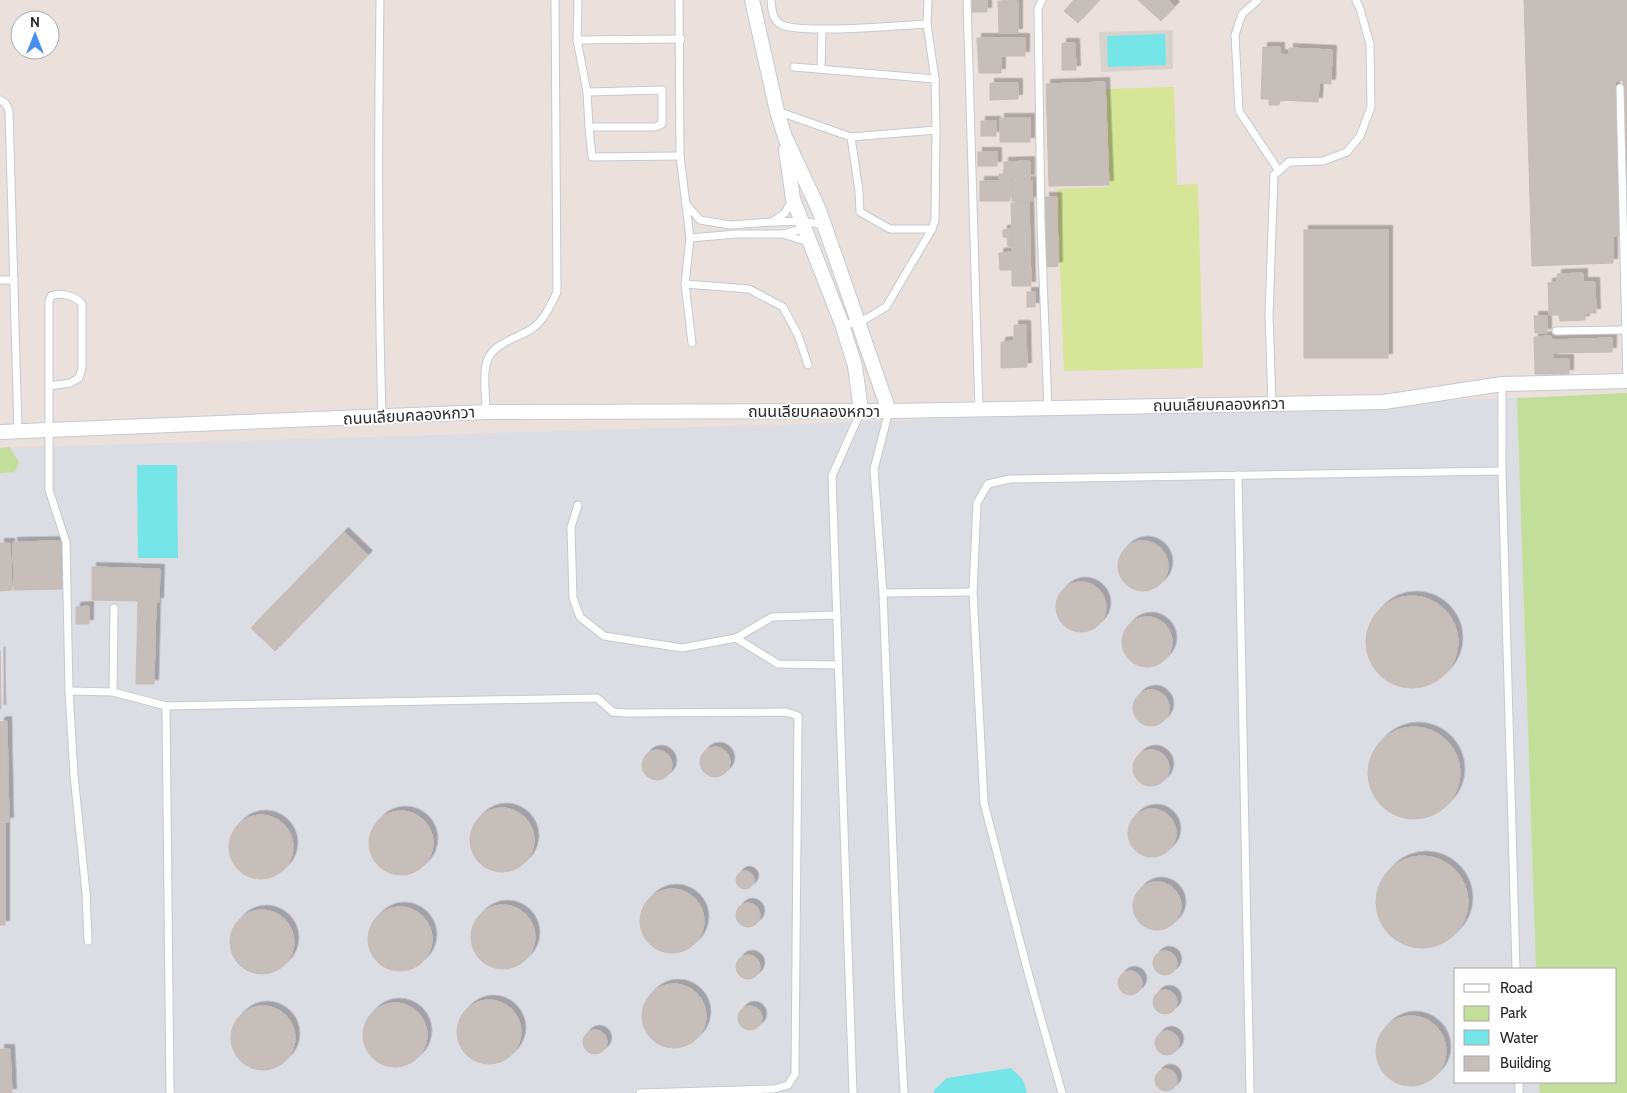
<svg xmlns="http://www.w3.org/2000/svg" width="1627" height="1093" viewBox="0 0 1627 1093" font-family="Cabin,'Noto Sans Thai',sans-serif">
  <defs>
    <filter id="shadow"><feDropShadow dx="4.5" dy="-4.5" stdDeviation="0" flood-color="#0004"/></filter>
  </defs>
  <rect width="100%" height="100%" fill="#ebe1dc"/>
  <polygon fill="#dcdce3" points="1517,398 1536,969 1456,969 1456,1082 1539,1082 1540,1093 0,1093 0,448 800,424"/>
  <g fill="#c3de9b">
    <polygon points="1627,393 1627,1093 1540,1093 1539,1082 1616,1082 1616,969 1536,969 1517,398"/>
    <polygon points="9,447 19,462 15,472 0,473 0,448"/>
  </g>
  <polygon fill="#d7e598" points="1174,87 1177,185 1198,184 1203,368 1064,371 1057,189 1109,187 1106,89"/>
  <polygon fill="#d7d2ce" points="1173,30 1173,69 1101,72 1099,32"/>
  <g fill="#75e5e7">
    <polygon points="1165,34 1166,65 1108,67 1107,36"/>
    <polygon points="137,465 177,465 178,558 138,558"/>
    <polygon points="1011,1068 1023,1080 1027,1093 934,1093 934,1090 947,1078"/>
  </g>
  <g fill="#c6bebb" stroke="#c6bcb6" filter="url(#shadow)">
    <rect x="972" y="0" width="15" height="12"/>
    <polygon points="1074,0 1099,0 1078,23 1064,11"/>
    <polygon points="1138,0 1169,0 1175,6 1161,21"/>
    <polygon points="1524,0 1627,0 1627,80 1615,81 1619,235 1613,236 1613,263 1532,266"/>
    <polygon points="998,1 1018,1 1018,33 999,33"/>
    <polygon points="977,38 1025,38 1025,56 1001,56 1001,73 979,73"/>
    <polygon points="1062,43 1075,43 1076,70 1062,70"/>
    <polygon points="1263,47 1280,47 1280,54 1289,55 1289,48 1332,50 1331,84 1319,83 1318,102 1280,100 1279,105 1269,105 1269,99 1261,99"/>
    <polygon points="1623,80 1627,80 1627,186"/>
    <polygon points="1105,82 1109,185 1049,186 1046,84"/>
    <polygon points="990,83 1018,83 1018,99 990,100"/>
    <rect x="1000" y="118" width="30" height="24"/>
    <rect x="981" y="121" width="15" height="15"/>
    <rect x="978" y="152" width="19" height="14"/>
    <polygon points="1030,161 1030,179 999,179 999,174 1004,174 1004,162"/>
    <rect x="980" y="181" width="30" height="20"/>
    <rect x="1012" y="181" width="20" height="20"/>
    <polygon points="1045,197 1057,197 1058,266 1047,267"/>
    <polygon points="1029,202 1031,286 1012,286 1012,270 1000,270 999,253 1012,252 1011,203"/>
    <polygon points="1011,229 1012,247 1008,247 1007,237 1003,237 1003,230"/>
    <rect x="1304" y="230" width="84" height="128"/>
    <polygon points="1583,273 1583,282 1595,282 1596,313 1585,313 1585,320 1560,321 1559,315 1549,315 1548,283 1557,282 1557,274"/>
    <rect x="1027" y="292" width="8" height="15"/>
    <polygon points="1534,316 1547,316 1547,333 1535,333"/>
    <polygon points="1014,325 1026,325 1027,367 1001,368 1001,342 1014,341"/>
    <polygon points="1551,336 1552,340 1612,338 1612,352 1553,353 1553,359 1569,359 1569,374 1535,374 1534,337"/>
    <polygon points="344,532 368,555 275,651 251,628"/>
    <polygon points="61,541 62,589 14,590 13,542"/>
    <circle cx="1143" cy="566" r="25"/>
    <polygon points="0,543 10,543 12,590 0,591"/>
    <polygon points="92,567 160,569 159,602 156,602 154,684 136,684 138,601 92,600"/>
    <circle cx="1081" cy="607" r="25"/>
    <circle cx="1412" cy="642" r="46"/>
    <polygon points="89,606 89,624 76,624 76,607"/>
    <circle cx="1147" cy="642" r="25"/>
    <polygon points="0,651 1,709 0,709"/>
    <circle cx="1151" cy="708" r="18"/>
    <polygon points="7,721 9,822 0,822 0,722"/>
    <circle cx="1414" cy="773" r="46"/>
    <circle cx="715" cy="762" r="15"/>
    <circle cx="657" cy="765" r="15"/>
    <circle cx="1151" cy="768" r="18"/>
    <circle cx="502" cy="840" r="32"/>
    <circle cx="1152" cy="833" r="24"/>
    <circle cx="401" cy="843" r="32"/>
    <circle cx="261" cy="847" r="32"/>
    <rect x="0" y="823" width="5" height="102"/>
    <circle cx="1422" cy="902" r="46"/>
    <circle cx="745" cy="880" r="9"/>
    <circle cx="1157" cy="906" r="24"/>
    <circle cx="672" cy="921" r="32"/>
    <circle cx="748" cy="915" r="12"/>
    <circle cx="503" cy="937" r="32"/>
    <circle cx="400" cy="939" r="32"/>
    <circle cx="262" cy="942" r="32"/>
    <circle cx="1165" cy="963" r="12"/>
    <circle cx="748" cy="967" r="12"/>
    <circle cx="1130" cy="983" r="12"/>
    <circle cx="674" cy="1016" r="32"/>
    <circle cx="1165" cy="1002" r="12"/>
    <circle cx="489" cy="1032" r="32"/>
    <circle cx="395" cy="1035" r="32"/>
    <circle cx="750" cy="1018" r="12"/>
    <circle cx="263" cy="1038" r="32"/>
    <circle cx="1411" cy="1051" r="35"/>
    <circle cx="595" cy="1042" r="12"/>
    <circle cx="1167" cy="1043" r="12"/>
    <polygon points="0,1049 10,1049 12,1093 0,1093"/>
    <circle cx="1166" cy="1080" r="11"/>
  </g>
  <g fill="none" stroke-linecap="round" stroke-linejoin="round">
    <defs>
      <g id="service">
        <path d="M380,0C378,139 378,278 382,417"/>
        <polyline points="578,0 577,40 587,92 589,127 592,157 680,156"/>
        <polyline points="679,0 680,156 690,238 685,284 692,343"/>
        <path d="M771,0C772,9 772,19 780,24C798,35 901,25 927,24"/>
        <polyline points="967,0 979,409"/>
        <polyline points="1042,0 1038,9 1041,224 1048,408"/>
        <polyline points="1258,0 1242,14 1235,35 1239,111 1279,171"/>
        <polyline points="577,40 681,39"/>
        <polyline points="794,67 935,79"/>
        <polyline points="821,69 822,29"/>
        <polyline points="1620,88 1627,381"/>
        <polyline points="587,92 662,90 662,124 655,127 589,127"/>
        <polyline points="0,100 5,103 9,110 18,431"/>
        <polyline points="777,111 851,137 936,130"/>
        <polyline points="851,137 859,191 860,212 890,229 932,229"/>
        <polyline points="686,204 700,220 730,225 772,222 785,213 792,200"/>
        <polyline points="773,222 801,221 824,225"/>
        <polyline points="783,234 806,228"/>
        <polyline points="690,238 736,234 782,234 809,242"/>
        <polyline points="0,280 14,280"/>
        <polyline points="685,284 749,289 783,307 798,335 808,365"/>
        <polyline points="842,324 859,323 886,307 932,229 935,220 936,130 935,79 927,24 928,0"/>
        <polyline points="1556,331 1626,330"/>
        <polyline points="1502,384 1502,471 1516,969"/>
        <path d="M49,386L70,383L79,378L82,368V304C76,296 61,292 51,296L49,301V490L66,542L69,691L74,775L86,893L88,941"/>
        <polyline points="1272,403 1269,315 1274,175 1289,162 1323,161 1347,152 1360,136 1371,107 1370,44 1360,9 1356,0"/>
        <polyline points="889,411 874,469 883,593 899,1005 904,1093"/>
        <path d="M486,412C486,398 483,378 486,365C490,343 517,339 533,328C545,319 551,304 557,292L555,0"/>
        <polyline points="1238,475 1250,1093"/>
        <polyline points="578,505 571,527 573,598 580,617 604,636 682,648 736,638 772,617 837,615"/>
        <polyline points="883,593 973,592"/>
        <polyline points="736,638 778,664 838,665"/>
        <polyline points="69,691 113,692 166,706 597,698 613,712 625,713 786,712 798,716 795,1074 788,1085 774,1089 640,1093"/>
        <polyline points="113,692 114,608"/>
        <polyline points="166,706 170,1093"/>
        <polyline points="1519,1082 1519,1093"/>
        <polyline points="853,1093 832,476 861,411"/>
        <polyline points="1062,1093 1029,976 984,803 973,592 977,503 988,484 1010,479 1502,471"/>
      </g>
      <g id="minor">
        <polyline points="752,0 777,111 785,137 819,210 889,411"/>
        <polyline points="786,150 793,199 842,324 855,366 861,411"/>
        <polyline points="0,432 486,412 889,411 1384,402 1502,384 1627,381"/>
      </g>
    </defs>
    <use href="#service" stroke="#c4cad2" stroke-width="9"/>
    <use href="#minor" stroke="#c4cad2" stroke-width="16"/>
    <use href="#service" stroke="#fff" stroke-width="7"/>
    <use href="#minor" stroke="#fff" stroke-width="14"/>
  </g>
  <g text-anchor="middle" stroke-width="4" stroke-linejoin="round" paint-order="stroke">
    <g font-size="16" fill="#292929" stroke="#fff">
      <text transform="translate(1219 404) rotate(-1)" y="6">ถนนเลียบคลองหกวา</text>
      <text x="814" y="417">ถนนเลียบคลองหกวา</text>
      <text transform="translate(409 415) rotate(-3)" y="6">ถนนเลียบคลองหกวา</text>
    </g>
  </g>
  <rect x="1454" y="968" width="162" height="115" fill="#ffffff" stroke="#a9a9a9"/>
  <rect x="1464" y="984" width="25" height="8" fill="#ffffff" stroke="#a9a9a9"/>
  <text x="1500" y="993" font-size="15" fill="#292929">Road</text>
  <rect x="1464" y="1006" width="25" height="15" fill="#c3de9b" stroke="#a9a9a9"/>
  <text x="1500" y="1018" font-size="15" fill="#292929">Park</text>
  <rect x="1464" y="1030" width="25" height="15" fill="#75e5e7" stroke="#a9a9a9"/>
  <text x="1500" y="1043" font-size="15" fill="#292929">Water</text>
  <rect x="1464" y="1056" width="25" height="15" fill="#c6bebb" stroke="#a9a9a9"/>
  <text x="1500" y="1068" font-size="15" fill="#292929">Building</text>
  <g transform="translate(35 35)"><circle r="24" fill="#ffffff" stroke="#a9a9a9"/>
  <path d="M0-4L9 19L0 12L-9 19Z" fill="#458fee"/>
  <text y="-8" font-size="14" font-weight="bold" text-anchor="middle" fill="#292929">N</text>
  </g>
</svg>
